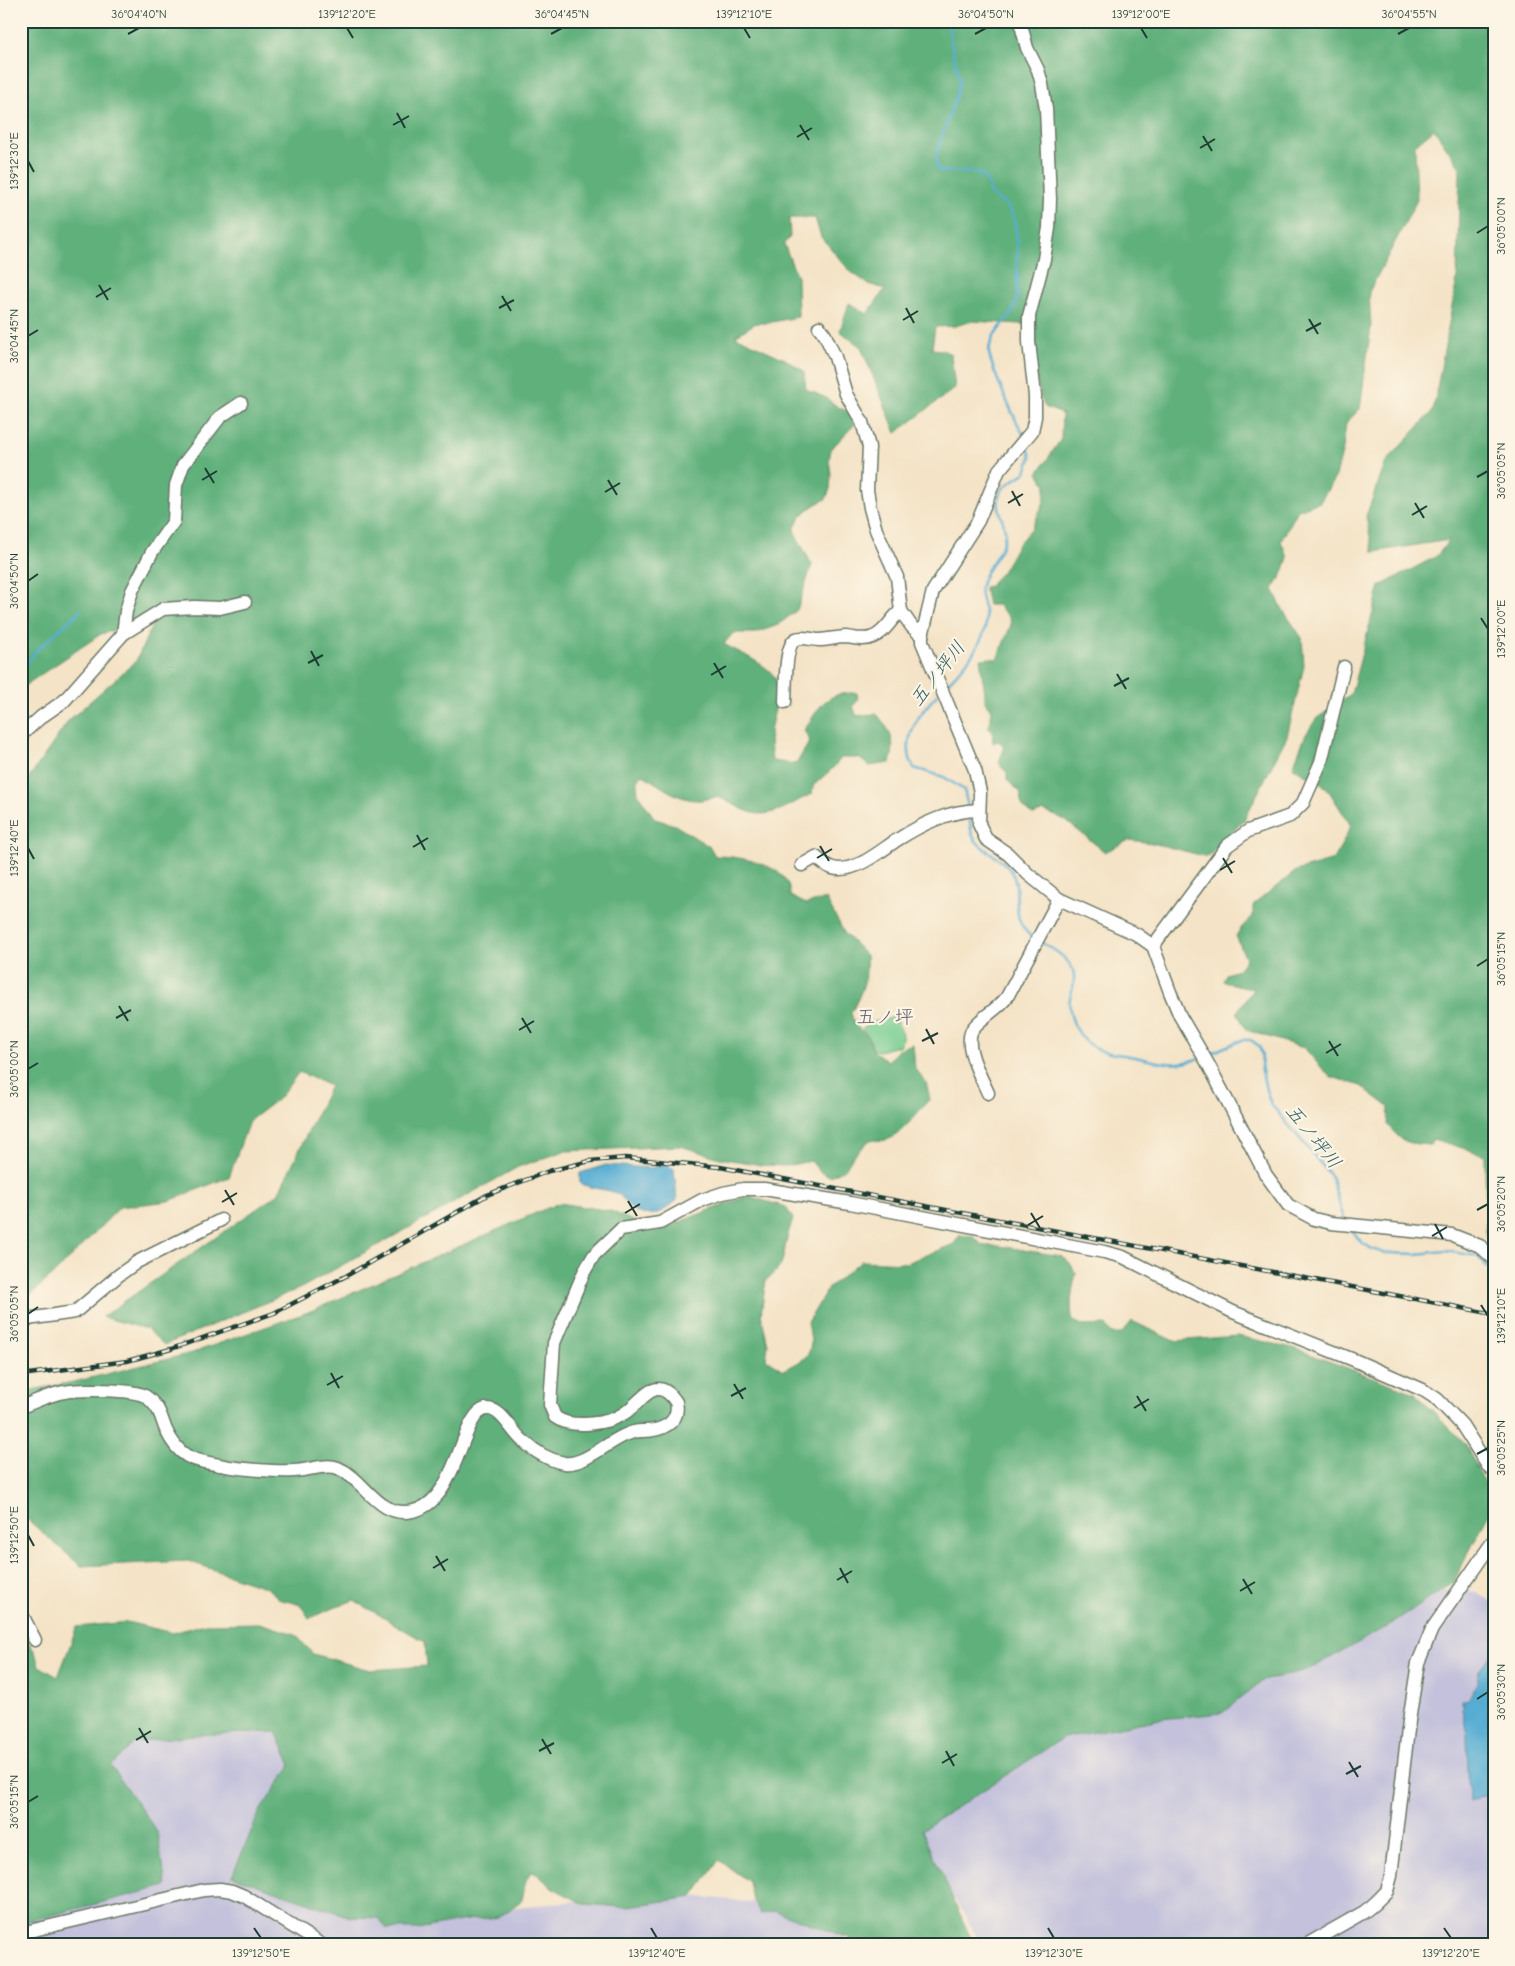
<svg xmlns="http://www.w3.org/2000/svg" width="1515" height="1966" viewBox="0 0 1515 1966" font-family="'Comic Neue','Klee One',sans-serif">
  <rect width="100%" height="100%" fill="#fcf5e5"/>
  <filter id="ink" filterUnits="userSpaceOnUse"><feTurbulence type="fractalNoise" baseFrequency=".02" numOctaves="2"/><feDisplacementMap in="SourceGraphic" scale="10" xChannelSelector="R" yChannelSelector="G"/><feConvolveMatrix kernelMatrix="1 2 1 2 8 2 1 2 1" color-interpolation-filters="sRGB"/></filter>
  <filter id="wash" filterUnits="userSpaceOnUse"><feTurbulence type="fractalNoise" baseFrequency=".0096" numOctaves="4" result="noise"/><feDisplacementMap in="SourceGraphic" scale="20" xChannelSelector="R" yChannelSelector="G"/><feGaussianBlur stdDeviation="1.12" result="paint"/><feColorMatrix in="noise" values="0 0 0 0 0 0 0 0 0 0 0 0 0 0 0 0 0 1.4 0 .05"/><feComposite in="paint" operator="in"/></filter>
  <g filter="url(#wash)">
    <rect width="100%" height="100%" fill="#f4e3c6"/>
    <g fill="#c3c1db">
      <polygon points="1371,1585 1477,1592 1494,1603 1494,1945 982,1945 910,1823 1056,1732"/>
      <polygon points="281,1720 415,1917 658,1893 762,1903 849,1927 841,1945 21,1945 21,1913 102,1768 134,1732"/>
    </g>
    <path fill="#77cd91" stroke="#4b8562" d="M893,1017C900,1025 904,1034 901,1045L879,1051L873,1050L869,1037L862,1029C870,1019 882,1022 893,1017Z"/>
    <g fill="#61b07b" stroke="#407658">
      <path d="M21,21H1494V1241L1486,1236L1485,1155L1433,1139L1430,1145C1407,1143 1403,1144 1388,1125L1389,1107L1361,1086L1329,1076L1304,1048L1246,1030L1237,1012L1253,989L1233,985L1223,980L1226,974L1238,970L1246,959L1236,936L1242,927L1253,916V905L1296,871L1334,860L1351,826L1327,788L1293,767L1305,736L1316,719L1351,694L1380,586L1437,556L1449,540L1373,552L1366,516L1386,462L1433,411L1457,279L1460,168L1434,129L1415,145L1417,200L1369,292L1371,326L1360,409L1346,423L1343,449L1336,476L1320,502L1298,510L1281,541L1288,558L1282,575L1273,589L1283,610L1302,638L1304,666L1287,736L1244,820L1208,857L1152,843L1129,840L1105,852L1065,820L1044,811L1033,815C1024,810 1019,804 1021,793L1007,780V772L1002,768L999,762L1004,749L1002,744L998,741L993,743L992,729L988,727L992,711L985,702C986,687 980,674 981,659L990,658L997,659L1011,625L1010,618L998,605H988L984,587L991,586L993,581L1002,572L1018,544L1032,528L1044,502L1046,485L1038,473L1061,439L1062,414L1045,407C1034,386 1034,350 1035,325L972,321L955,326L935,327L932,349L942,350L951,354L955,388L896,433L861,347L840,331L849,303L867,314L885,289L868,284L850,271L821,237L815,218H789L790,237L784,244L797,277L798,317L767,323H756L735,336L785,359L804,371L806,389L826,398L838,407L851,413L855,424L831,449L829,460L831,474L830,489L826,499C812,505 797,516 794,531L812,565L797,610L778,625L756,633H733L724,644C736,651 769,665 775,678C783,695 771,717 770,734C770,743 771,752 772,761L796,764L810,741L804,730C821,706 824,692 857,693L858,700L853,706L856,715L866,716L876,713C890,730 897,741 890,763L869,766L859,758H841L835,766L813,786L812,794C795,801 781,813 763,814C748,815 733,803 720,798C712,796 704,801 697,800C678,800 657,784 642,774L637,782L638,794L655,819L675,825L710,847L715,856C739,856 792,864 790,896L806,904L826,899L845,934L866,955C868,979 862,992 851,1013L855,1025L867,1036L873,1051L888,1061L899,1049L913,1044L915,1069L926,1082L930,1099C918,1110 902,1136 886,1140C881,1141 875,1140 870,1140L853,1156L845,1169L830,1176L820,1172L811,1161L786,1166L761,1165L720,1158L680,1146L565,1151L518,1167L303,1287L164,1345L147,1329L102,1317L278,1194L330,1086L299,1072L280,1097L249,1121L229,1177L169,1201L120,1207L55,1273L21,1303V808L24,785L69,720L136,661L155,619L101,634L21,688Z"/>
      <path d="M748,1196L786,1207L793,1219C791,1226 788,1232 787,1239C782,1259 785,1267 766,1280L761,1314L768,1344L766,1359L783,1370C812,1357 814,1353 808,1322L829,1287L861,1261L906,1263L954,1244L960,1235L973,1236L983,1246H999L1061,1256L1070,1263L1076,1274C1072,1291 1069,1304 1073,1321L1085,1326L1106,1325L1111,1334H1121L1132,1321L1174,1341L1238,1336L1293,1348L1415,1393L1466,1445L1494,1503L1453,1583L1383,1629L1310,1669L1262,1681L1222,1713L1160,1719L1063,1738L922,1830L974,1945H850L849,1938L775,1911L761,1914L753,1901L749,1882L719,1860L693,1897L622,1907L584,1904L553,1888L532,1870L526,1880L522,1900L500,1917L466,1920L418,1929H387L379,1918L350,1917L232,1876L260,1811L291,1765L276,1732L194,1735L135,1742L111,1766L157,1832L166,1886L21,1923V1630L35,1652L39,1666L58,1677L77,1627L127,1622L173,1633L205,1624L259,1623L295,1634L313,1654L370,1670L427,1666L425,1642L354,1600L309,1618L300,1604L281,1600L267,1588L188,1561L81,1566L21,1514V1392L78,1381L192,1353L311,1311L559,1203L611,1211L657,1232L689,1218Z"/>
    </g>
    <g fill="#57add3" stroke="#3b7584">
      <path d="M606,1165L650,1168L667,1165L674,1169L677,1200C665,1212 647,1221 632,1209C627,1205 623,1197 618,1194C607,1188 591,1190 580,1183V1173Z"/>
      <polygon points="1493,1653 1494,1798 1488,1800 1485,1795 1469,1802 1467,1735 1462,1708 1465,1704 1462,1704 1462,1700 1467,1700 1478,1683 1479,1670"/>
    </g>
    <g fill="none" stroke-linecap="round" stroke-linejoin="round">
      <g stroke="#57add3" stroke-width="2.5">
        <path d="M948,21C950,33 951,45 954,56C955,65 960,74 959,83C957,103 931,153 937,169C952,176 968,168 983,175L989,186L990,193C996,201 1007,202 1011,211C1019,234 1018,248 1017,271C1017,287 1020,298 1012,312C1004,326 990,334 989,351C989,365 1016,422 1024,435"/>
        <polyline points="21,671 35,652 81,610"/>
        <path d="M945,686C960,670 987,643 986,619C986,606 977,596 982,582C987,565 1004,552 1005,534C1006,528 1003,522 1001,516C992,487 1007,486 1026,472L1031,457L1027,443"/>
        <path d="M938,694C919,713 899,741 914,768L944,777L964,790L968,807"/>
        <path d="M969,814C970,821 970,828 972,834C978,850 1001,856 1011,871C1024,891 1006,917 1033,938"/>
        <path d="M1040,942C1052,948 1066,956 1072,968C1077,978 1072,988 1070,998C1067,1018 1080,1041 1097,1049C1109,1055 1123,1054 1135,1057C1157,1062 1177,1068 1199,1058"/>
        <polyline points="1206,1055 1242,1040 1251,1040 1259,1046 1262,1055 1261,1066 1266,1090 1271,1104 1331,1176 1344,1219"/>
        <polyline points="1352,1230 1361,1242 1372,1249 1385,1253 1416,1254 1446,1251 1477,1256 1494,1274"/>
      </g>
    </g>
  </g>
  <g filter="url(#ink)">
    <g fill="none" stroke-linecap="round" stroke-linejoin="round">
      <defs>
        <g id="minor">
          <polyline points="1020,21 1027,48 1038,70 1042,84 1046,109 1050,199 1049,228 1044,259 1029,316 1029,342 1035,396 1035,417 1032,431 999,470 978,521 933,591 922,636 922,642 975,770 980,792 979,824 986,839 1008,854 1028,874 1059,899 1136,934 1153,946 1170,992 1180,1016 1207,1062 1266,1175 1288,1205 1314,1219 1331,1223 1452,1235 1480,1246 1494,1259"/>
          <polyline points="819,327 825,335 835,357 846,394 862,422 869,447 867,490 870,508 876,530 897,577 901,611 912,627 922,636"/>
          <polyline points="123,634 126,611 132,591 152,552 174,521 176,485 183,465 220,417 241,403"/>
          <path d="M785,702C786,689 784,645 796,639C803,636 812,640 819,640C828,640 837,637 846,637C855,638 865,641 873,637C885,633 891,618 901,611"/>
          <polyline points="21,735 41,717 64,701 123,634 163,609 194,607 220,608 245,602"/>
          <path d="M802,865L816,857C823,863 829,869 839,869C860,869 880,851 897,840C922,824 948,811 978,810"/>
          <polyline points="1153,946 1227,846 1248,831 1290,816 1303,803 1321,762 1344,667"/>
          <path d="M988,1093C981,1077 960,1041 975,1026C985,1015 998,1009 1007,997L1059,899"/>
          <polyline points="21,1320 75,1312 119,1275 137,1262 221,1220"/>
          <path d="M21,1407C35,1402 50,1394 64,1392C79,1389 132,1389 145,1396C148,1398 154,1404 157,1408C161,1414 163,1423 166,1430C179,1458 192,1460 220,1465C239,1469 274,1472 294,1471C308,1471 325,1463 338,1468C366,1480 378,1519 413,1511C459,1501 460,1413 486,1409C501,1407 512,1432 522,1440C534,1451 548,1460 564,1463C590,1466 616,1430 643,1431C661,1431 681,1423 676,1402C655,1371 641,1404 623,1414C607,1424 571,1429 555,1417L550,1405L554,1343L584,1272L594,1255L621,1229L660,1223L702,1200L723,1193L743,1189H764L850,1203L1104,1252L1123,1257L1233,1312L1354,1360L1423,1390L1437,1399L1462,1425L1488,1466L1494,1471"/>
          <polyline points="21,1613 35,1640"/>
          <polyline points="21,1933 204,1890 220,1889 232,1891 244,1896 322,1945"/>
          <polyline points="1306,1945 1364,1912 1374,1904 1387,1891 1391,1876 1409,1721 1418,1663 1432,1629 1494,1540"/>
        </g>
      </defs>
      <use href="#minor" stroke="#6a7767" stroke-width="15"/>
      <use href="#minor" stroke="#fff" stroke-width="12"/>
      <defs>
        <polyline id="rail" points="21,1375 127,1361 171,1349 274,1313 346,1276 487,1195 549,1171 590,1161 626,1158 720,1167 1494,1314"/>
      </defs>
      <use href="#rail" stroke="#1f3d34" stroke-width="4.5"/>
      <use href="#rail" stroke="#fcf5e5" stroke-width="2.5" stroke-dasharray="8" stroke-linecap="butt"/>
    </g>
  </g>
  <path fill="none" stroke="#1f3d34" stroke-width="2" d="M347,28L353,38M744,28L750,38M1141,28L1147,38M128,34L139,28M551,34L562,28M975,34L986,28M1398,34L1409,28M397,113L405,128M393,125L409,116M800,125L809,140M1203,136L1212,151M797,137L812,128M1200,148L1215,139M28,161L34,172M1477,233L1488,226M99,285L108,300M502,296L511,311M96,297L111,288M499,308L514,300M906,308L914,323M1309,319L1318,334M903,320L918,311M1306,331L1321,323M28,336L38,330M205,468L214,483M1477,477L1488,471M202,480L217,471M608,480L617,495M1012,491L1020,506M605,492L620,483M1008,503L1023,494M1415,503L1424,518M1412,515L1427,506M28,581L38,574M1481,618L1488,629M311,651L319,666M308,663L323,655M714,663L723,678M1117,674L1126,689M711,675L726,666M1114,686L1129,678M417,835L425,850M820,846L829,861M413,847L428,838M28,848L34,859M817,858L832,849M1223,858L1232,873M1220,870L1235,861M1477,966L1488,959M119,1006L128,1021M116,1018L131,1010M522,1018L531,1033M926,1029L934,1044M519,1030L534,1021M922,1041L938,1033M1329,1041L1338,1056M1326,1053L1341,1044M28,1069L38,1063M225,1190L234,1205M628,1201L637,1216M222,1202L237,1193M1477,1210L1488,1204M625,1213L640,1204M1031,1213L1040,1228M1435,1224L1443,1239M1028,1225L1043,1216M1432,1236L1447,1227M1481,1305L1488,1316M28,1314L38,1307M331,1373L339,1388M734,1384L743,1399M327,1385L343,1376M731,1396L746,1388M1137,1396L1146,1411M1134,1408L1149,1399M1477,1454L1488,1448M28,1535L34,1546M436,1556L445,1571M433,1568L448,1559M840,1568L848,1583M1243,1579L1252,1594M837,1580L852,1571M1240,1591L1255,1582M1477,1699L1488,1692M139,1728L148,1743M542,1739L551,1754M136,1740L151,1731M539,1751L554,1743M946,1751L954,1766M1349,1762L1358,1777M942,1763L957,1754M1346,1774L1361,1766M28,1802L38,1796M254,1928L261,1938M651,1928L657,1938M1048,1928L1054,1938M1444,1928L1451,1938"/>
  <g text-anchor="middle" stroke-width="4.5" stroke-linejoin="round" paint-order="stroke">
    <g font-size="19" font-style="italic" fill="#305f64" stroke="#fcf5e5">
      <text transform="translate(937 673) rotate(-52)" y="7">五ノ坪川</text>
      <text transform="translate(1314 1136) rotate(51)" y="7">五ノ坪川</text>
    </g>
    <g font-size="19" fill="#63606e" stroke="#fcf5e5">
      <text x="885" y="1023">五ノ坪</text>
    </g>
  </g>
  <rect width="1515" height="1966" fill="none" stroke="#fcf5e5" stroke-width="55"/>
  <rect x="28" y="28" width="1460" height="1910" fill="none" stroke="#1f3d34" stroke-width="2"/>
  <g font-size="12" text-anchor="middle" fill="#1f3d34">
    <text x="139" y="18">36°04'40"N</text>
    <text x="347" y="18">139°12'20"E</text>
    <text x="562" y="18">36°04'45"N</text>
    <text x="744" y="18">139°12'10"E</text>
    <text x="986" y="18">36°04'50"N</text>
    <text x="1141" y="18">139°12'00"E</text>
    <text x="1409" y="18">36°04'55"N</text>
    <text transform="translate(14 161) rotate(-90)" y="4">139°12'30"E</text>
    <text transform="translate(1501 226) rotate(-90)" y="4">36°05'00"N</text>
    <text transform="translate(14 336) rotate(-90)" y="4">36°04'45"N</text>
    <text transform="translate(1501 471) rotate(-90)" y="4">36°05'05"N</text>
    <text transform="translate(14 581) rotate(-90)" y="4">36°04'50"N</text>
    <text transform="translate(1501 629) rotate(-90)" y="4">139°12'00"E</text>
    <text transform="translate(14 848) rotate(-90)" y="4">139°12'40"E</text>
    <text transform="translate(1501 959) rotate(-90)" y="4">36°05'15"N</text>
    <text transform="translate(14 1069) rotate(-90)" y="4">36°05'00"N</text>
    <text transform="translate(1501 1204) rotate(-90)" y="4">36°05'20"N</text>
    <text transform="translate(14 1314) rotate(-90)" y="4">36°05'05"N</text>
    <text transform="translate(1501 1316) rotate(-90)" y="4">139°12'10"E</text>
    <text transform="translate(1501 1448) rotate(-90)" y="4">36°05'25"N</text>
    <text transform="translate(14 1535) rotate(-90)" y="4">139°12'50"E</text>
    <text transform="translate(1501 1692) rotate(-90)" y="4">36°05'30"N</text>
    <text transform="translate(14 1802) rotate(-90)" y="4">36°05'15"N</text>
    <text x="261" y="1957">139°12'50"E</text>
    <text x="657" y="1957">139°12'40"E</text>
    <text x="1054" y="1957">139°12'30"E</text>
    <text x="1451" y="1957">139°12'20"E</text>
  </g>
</svg>
